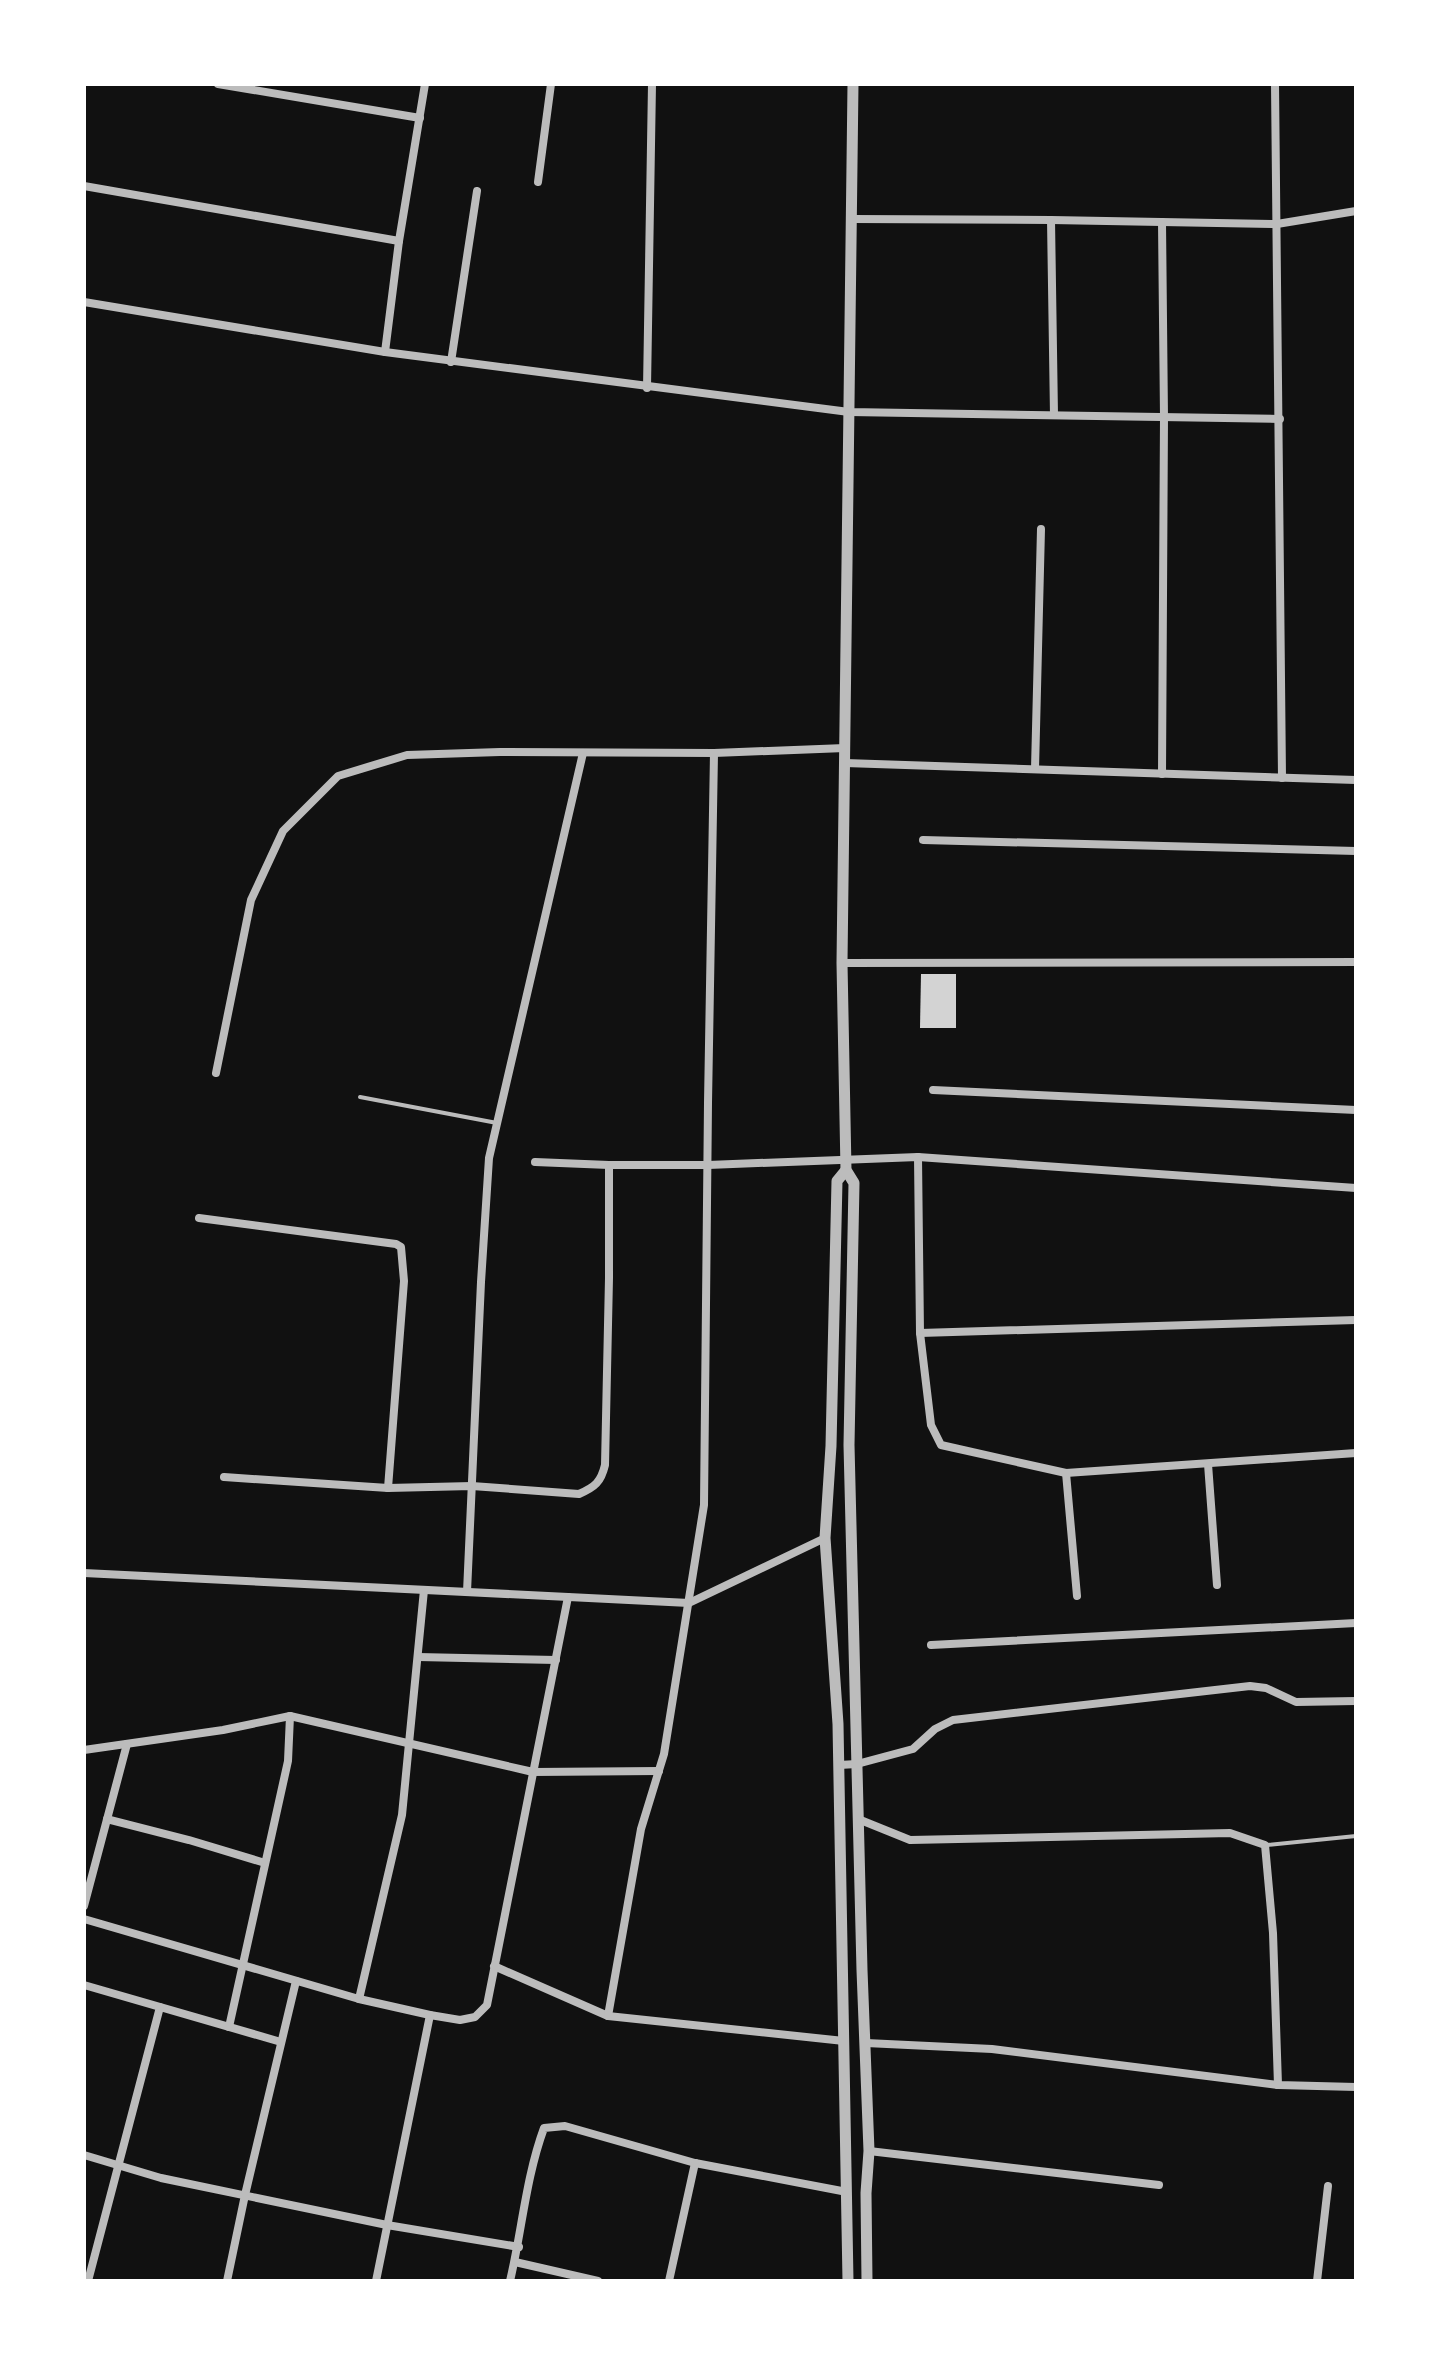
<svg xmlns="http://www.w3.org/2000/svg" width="1440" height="2365" viewBox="0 0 1440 2365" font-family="'PT Sans Narrow',sans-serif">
  <rect width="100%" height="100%" fill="#111"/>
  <polygon fill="#d3d3d3" points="921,974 956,974 956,1028 920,1028"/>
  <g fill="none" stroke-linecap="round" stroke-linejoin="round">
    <g stroke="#bcbcbc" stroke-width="4">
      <polyline points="360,1097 497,1123"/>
      <polyline points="1267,1845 1356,1836"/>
    </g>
    <g stroke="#bcbcbc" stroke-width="8">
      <polyline points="218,84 420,118"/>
      <polyline points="1275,84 1282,778"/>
      <polyline points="538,182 551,84"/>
      <polyline points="84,186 399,241"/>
      <polyline points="852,219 1051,220 1277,224 1356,211"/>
      <polyline points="1051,220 1054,415"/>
      <polyline points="1162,222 1164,417 1162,774"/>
      <polyline points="84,302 385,352 849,412 1280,419"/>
      <polyline points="385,352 399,241 425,84"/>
      <polyline points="451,362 477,191"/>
      <polyline points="647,388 652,84"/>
      <polyline points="845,763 1356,780"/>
      <polyline points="1035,769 1041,529"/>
      <polyline points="923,840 1356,851"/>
      <polyline points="842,963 1356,962"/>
      <polyline points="216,1073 251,900 283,831 338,776 407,755 500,752 714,753 845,748"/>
      <polyline points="933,1090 1356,1110"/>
      <polyline points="918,1157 920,1333 931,1425 941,1445 1066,1473 1356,1453"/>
      <polyline points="535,1162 609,1165 708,1165 918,1157 1356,1188"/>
      <polyline points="199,1218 396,1244 401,1247 404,1281 388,1488"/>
      <polyline points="920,1333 1356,1320"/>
      <polyline points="1208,1464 1217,1585"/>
      <polyline points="1066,1473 1077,1596"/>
      <path d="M224,1477L388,1488L472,1486L579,1494C595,1487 601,1482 605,1465L609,1278V1165"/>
      <polyline points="84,1573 689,1603 825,1538"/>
      <polyline points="467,1592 481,1282 489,1158 583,753"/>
      <polyline points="931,1645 1356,1623"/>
      <polyline points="418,1657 556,1660"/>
      <polyline points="84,1750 223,1730 290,1716 533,1772 659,1771"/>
      <polyline points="839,1765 857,1764 913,1749 935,1729 953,1720 1250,1686 1266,1688 1296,1702 1356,1701"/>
      <polyline points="107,1819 189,1840 265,1863"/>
      <polyline points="858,1819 910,1840 1230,1833 1265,1845 1273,1933 1278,2085"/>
      <polyline points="84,1906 127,1744"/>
      <polyline points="84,1919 359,1999 430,2015 460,2020 475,2017 487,2005 568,1597"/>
      <polyline points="494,1966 608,2016 844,2041"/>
      <polyline points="84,1985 281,2042"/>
      <polyline points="359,1999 402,1815 424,1590"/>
      <polyline points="608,2016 641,1829 664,1754 704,1505 708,1103 714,753"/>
      <polyline points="229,2027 288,1761 290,1716"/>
      <polyline points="866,2043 992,2049 1278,2085 1356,2087"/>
      <polyline points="869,2151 1159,2185"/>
      <polyline points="84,2155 161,2178 387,2225 519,2247"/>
      <polyline points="515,2262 598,2281"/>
      <polyline points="88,2281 160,2007"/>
      <polyline points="227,2281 245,2195 296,1981"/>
      <polyline points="376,2281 430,2015"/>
      <path d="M510,2281C522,2230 526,2177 544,2128L565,2126L695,2163L847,2192"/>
      <polyline points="669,2281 695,2163"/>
      <polyline points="1317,2281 1328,2186"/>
    </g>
    <g stroke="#bcbcbc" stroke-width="11">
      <polyline points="853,84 842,963 846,1170 854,1183 849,1445 862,1970 869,2151 866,2193 867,2281"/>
      <polyline points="846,1170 837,1181 831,1446 825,1538 838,1724 848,2281"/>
    </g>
  </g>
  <rect width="1440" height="2365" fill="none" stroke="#ffffff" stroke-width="172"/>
</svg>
